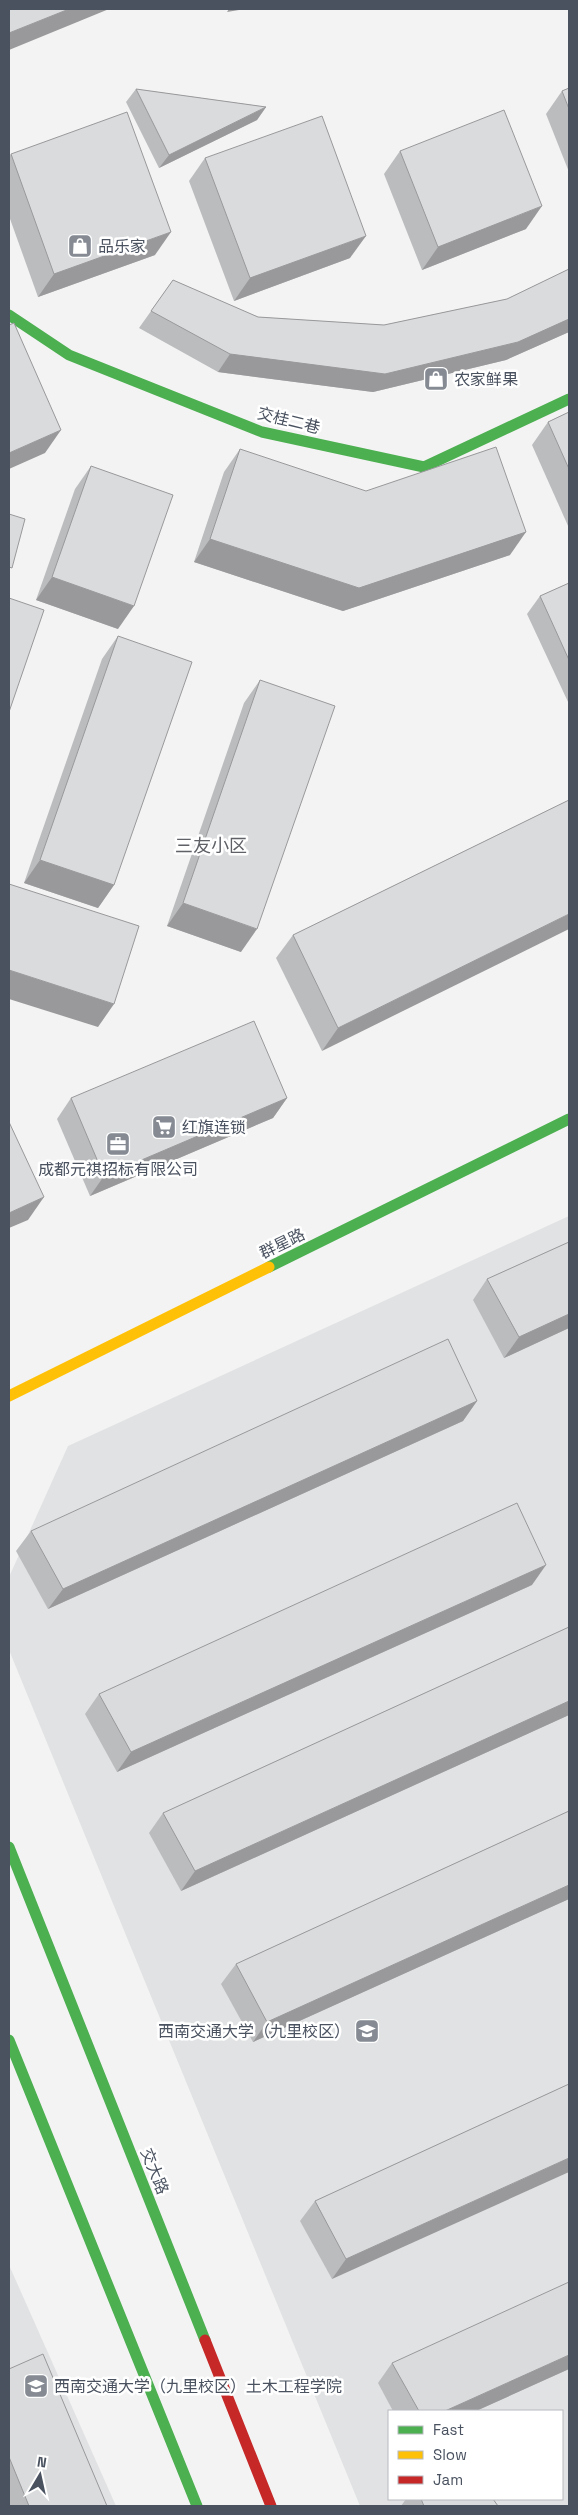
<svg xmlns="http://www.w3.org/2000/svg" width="578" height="2515" viewBox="0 0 578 2515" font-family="'Space Grotesk','Noto Sans SC',sans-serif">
  <rect width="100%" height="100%" fill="#f3f3f3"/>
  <g fill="#e1e2e3" fill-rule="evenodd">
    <path d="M569,1216V2506H360L9,1650V1577L68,1446ZM389,2411H562V2499H389Z"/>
    <polygon points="9,2265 116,2506 9,2506"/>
  </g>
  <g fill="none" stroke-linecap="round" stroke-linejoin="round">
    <g stroke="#4caf50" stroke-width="11">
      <polyline points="9,315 69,355 262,432 424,467 569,399"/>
      <polyline points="269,1267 569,1119"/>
      <polyline points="9,1847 205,2340"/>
      <polyline points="9,2040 197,2506"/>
    </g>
    <polyline stroke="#ffc107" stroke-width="11" points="9,1396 269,1267"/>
    <polyline stroke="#c62828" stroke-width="11" points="205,2340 271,2506"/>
  </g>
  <g fill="#bbbcbe">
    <polygon points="569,88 569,172 546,114 562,91"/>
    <polygon points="136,89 266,107 257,120 159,168 126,102"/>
    <polygon points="400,151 526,229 422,270 384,174"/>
    <polygon points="11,154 155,255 38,297 9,216 9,157"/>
    <polygon points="205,158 350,258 234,301 189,181"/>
    <polygon points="569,269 569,332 506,360 373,392 218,372 139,328 173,280 258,317 384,325 507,299"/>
    <polygon points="569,412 569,528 532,445 548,422"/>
    <polygon points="240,449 510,555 343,611 194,562 224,472"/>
    <polygon points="91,466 118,629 36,600 75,489"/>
    <polygon points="569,583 569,704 527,614 540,596"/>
    <polygon points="118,636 114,885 98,908 24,883 102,659"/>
    <polygon points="260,680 241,952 167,926 244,703"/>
    <polygon points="569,800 322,1051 276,958 293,935"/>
    <polygon points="71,1098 287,1098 273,1118 90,1196 57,1119"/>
    <polygon points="569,1242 569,1328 504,1358 473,1300 487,1279"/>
    <polygon points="477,1401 463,1421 48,1609 16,1551 31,1531"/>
    <polygon points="532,1585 117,1772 85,1714 99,1694"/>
    <polygon points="569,1627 569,1715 181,1891 149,1833 163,1813"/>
    <polygon points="569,1811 569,1899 253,2042 221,1984 236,1964"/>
    <polygon points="569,2084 332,2279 300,2221 315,2201"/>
    <polygon points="392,2363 569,2369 476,2411 393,2411 378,2383"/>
    <polygon points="9,2369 107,2506 9,2506"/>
    <polygon points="406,2499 493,2499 498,2506 401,2506"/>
  </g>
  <g fill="#99999b">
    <polygon points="69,9 109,9 9,50 9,33"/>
    <polygon points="229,9 245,9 227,12"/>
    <polygon points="266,107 257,120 159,168 169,155"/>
    <polygon points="542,206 526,229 422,270 438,247"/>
    <polygon points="171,232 155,255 38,297 54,274"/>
    <polygon points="366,236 350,258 234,301 250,278"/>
    <polygon points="569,319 569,332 506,360 373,392 218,372 230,354"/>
    <polygon points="61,430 45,453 9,469 9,453"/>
    <polygon points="526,532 510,555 343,611 194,562 210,539"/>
    <polygon points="52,577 134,606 118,629 36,600"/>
    <polygon points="40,860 114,885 98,908 24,883"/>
    <polygon points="183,903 257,929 241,952 167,926"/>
    <polygon points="569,914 569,929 322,1051 338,1028"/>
    <polygon points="9,970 114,1004 98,1027 9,999"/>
    <polygon points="287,1098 273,1118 90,1196 104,1176"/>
    <polygon points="44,1197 28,1220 9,1228 9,1213"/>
    <polygon points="569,1314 569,1328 504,1358 519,1337"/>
    <polygon points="477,1401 463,1421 48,1609 63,1589"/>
    <polygon points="546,1565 532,1585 117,1772 131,1752"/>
    <polygon points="569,1701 569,1715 181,1891 195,1871"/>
    <polygon points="569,1885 569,1899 253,2042 267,2022"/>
    <polygon points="569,2158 569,2172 332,2279 346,2259"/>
    <polygon points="569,2355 569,2369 476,2411 445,2411"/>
  </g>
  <g fill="#dadbdd" stroke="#99999b">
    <polygon points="9,9 69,9 9,33"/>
    <polygon points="569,88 569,109 562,91"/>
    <polygon points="136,89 266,107 169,155"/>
    <polygon points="504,110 542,206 438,247 400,151"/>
    <polygon points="127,112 171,232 54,274 11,154"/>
    <polygon points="322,116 366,236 250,278 205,158"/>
    <polygon points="569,269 569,319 518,342 385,374 230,354 151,311 173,280 258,317 384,325 507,299"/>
    <polygon points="14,323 61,430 9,453 9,325"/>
    <polygon points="569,412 569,469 548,422"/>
    <polygon points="496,447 526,532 359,588 210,539 240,449 366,491"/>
    <polygon points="91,466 173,495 134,606 52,577"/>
    <polygon points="9,514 25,519 12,568 9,567"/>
    <polygon points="569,583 569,660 540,596"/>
    <polygon points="9,598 44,610 9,712"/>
    <polygon points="118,636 192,662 114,885 40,860"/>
    <polygon points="260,680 335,706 257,929 183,903"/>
    <polygon points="569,800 569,914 338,1028 293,935"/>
    <polygon points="9,884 139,926 114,1004 9,970"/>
    <polygon points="254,1021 287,1098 104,1176 71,1098"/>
    <polygon points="9,1122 44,1197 9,1213"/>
    <polygon points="569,1242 569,1314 519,1337 487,1279"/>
    <polygon points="448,1339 477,1401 63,1589 31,1531"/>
    <polygon points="517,1503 546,1565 131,1752 99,1694"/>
    <polygon points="569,1627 569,1701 195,1871 163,1813"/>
    <polygon points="569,1811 569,1885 267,2022 236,1964"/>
    <polygon points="569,2084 569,2158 346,2259 315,2201"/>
    <polygon points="569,2282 569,2355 445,2411 419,2411 392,2363"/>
    <polygon points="43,2354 107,2506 29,2506 9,2457 9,2369"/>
    <polygon points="421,2499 493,2499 498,2506 424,2506"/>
  </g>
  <defs>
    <symbol id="shop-square" viewBox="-11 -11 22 22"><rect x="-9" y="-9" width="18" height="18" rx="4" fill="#858a93" stroke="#fff"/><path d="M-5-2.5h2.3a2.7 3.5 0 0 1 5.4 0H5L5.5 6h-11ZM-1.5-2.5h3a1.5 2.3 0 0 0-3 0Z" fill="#fff"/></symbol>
    <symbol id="supermarket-square" viewBox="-11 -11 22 22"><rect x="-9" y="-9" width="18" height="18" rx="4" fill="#858a93" stroke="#fff"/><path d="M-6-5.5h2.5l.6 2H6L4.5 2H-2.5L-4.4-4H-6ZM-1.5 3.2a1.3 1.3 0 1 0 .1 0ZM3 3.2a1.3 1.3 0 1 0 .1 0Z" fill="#fff"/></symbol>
    <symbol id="office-square" viewBox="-11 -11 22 22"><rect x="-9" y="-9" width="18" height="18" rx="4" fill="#858a93" stroke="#fff"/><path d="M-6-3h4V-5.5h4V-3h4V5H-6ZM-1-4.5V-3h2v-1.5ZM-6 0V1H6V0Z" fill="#fff"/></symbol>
    <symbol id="university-square" viewBox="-11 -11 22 22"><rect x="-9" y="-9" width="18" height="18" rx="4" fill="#858a93" stroke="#fff"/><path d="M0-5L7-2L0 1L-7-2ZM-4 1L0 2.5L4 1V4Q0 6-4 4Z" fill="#fff"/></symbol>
  </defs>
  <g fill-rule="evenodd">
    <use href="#shop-square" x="66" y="232" width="28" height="28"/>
    <use href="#shop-square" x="422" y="365" width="28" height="28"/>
    <use href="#supermarket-square" x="150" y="1113" width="28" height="28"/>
    <use href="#office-square" x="104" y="1130" width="28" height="28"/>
    <use href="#university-square" x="353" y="2017" width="28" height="28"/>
    <use href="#university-square" x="22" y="2372" width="28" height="28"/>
  </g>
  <g text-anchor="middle" stroke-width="5" stroke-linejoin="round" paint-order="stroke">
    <g font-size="16" fill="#4a5260" stroke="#fff" text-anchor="start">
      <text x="98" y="252">品乐家</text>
      <text x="454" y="385">农家鲜果</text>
      <text x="182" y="1133">红旗连锁</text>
      <text x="118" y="1175" text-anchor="middle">成都元祺招标有限公司</text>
      <text x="350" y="2037" text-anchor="end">西南交通大学（九里校区）</text>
      <text x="54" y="2392">西南交通大学（九里校区）土木工程学院</text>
    </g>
    <g font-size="16" fill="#4a5260" stroke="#fff">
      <text transform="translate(289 420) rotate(14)" y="6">交桂二巷</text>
      <text transform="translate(282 1243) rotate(-26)" y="6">群星路</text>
      <text transform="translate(155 2171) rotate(68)" y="6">交大路</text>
    </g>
    <g font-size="18" fill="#5f6167" stroke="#fff">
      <text x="211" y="852">三友小区</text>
    </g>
  </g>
  <rect width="578" height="2515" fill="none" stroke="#4a5260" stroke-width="20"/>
  <rect x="388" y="2410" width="175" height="90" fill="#ffffff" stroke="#b7babf"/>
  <rect x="398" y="2426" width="25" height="8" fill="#4caf50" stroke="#b7babf"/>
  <text x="433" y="2435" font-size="15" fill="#4a5260">Fast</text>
  <rect x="398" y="2451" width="25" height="8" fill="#ffc107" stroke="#b7babf"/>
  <text x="433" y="2460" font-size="15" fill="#4a5260">Slow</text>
  <rect x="398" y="2476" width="25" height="8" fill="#c62828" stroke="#b7babf"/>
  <text x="433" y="2485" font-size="15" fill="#4a5260">Jam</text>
  <g transform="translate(40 2475) rotate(9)" stroke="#ffffff" stroke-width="4" paint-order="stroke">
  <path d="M0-4L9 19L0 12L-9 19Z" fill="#4a5260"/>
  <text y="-8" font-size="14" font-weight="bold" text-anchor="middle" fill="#4a5260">N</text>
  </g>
</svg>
